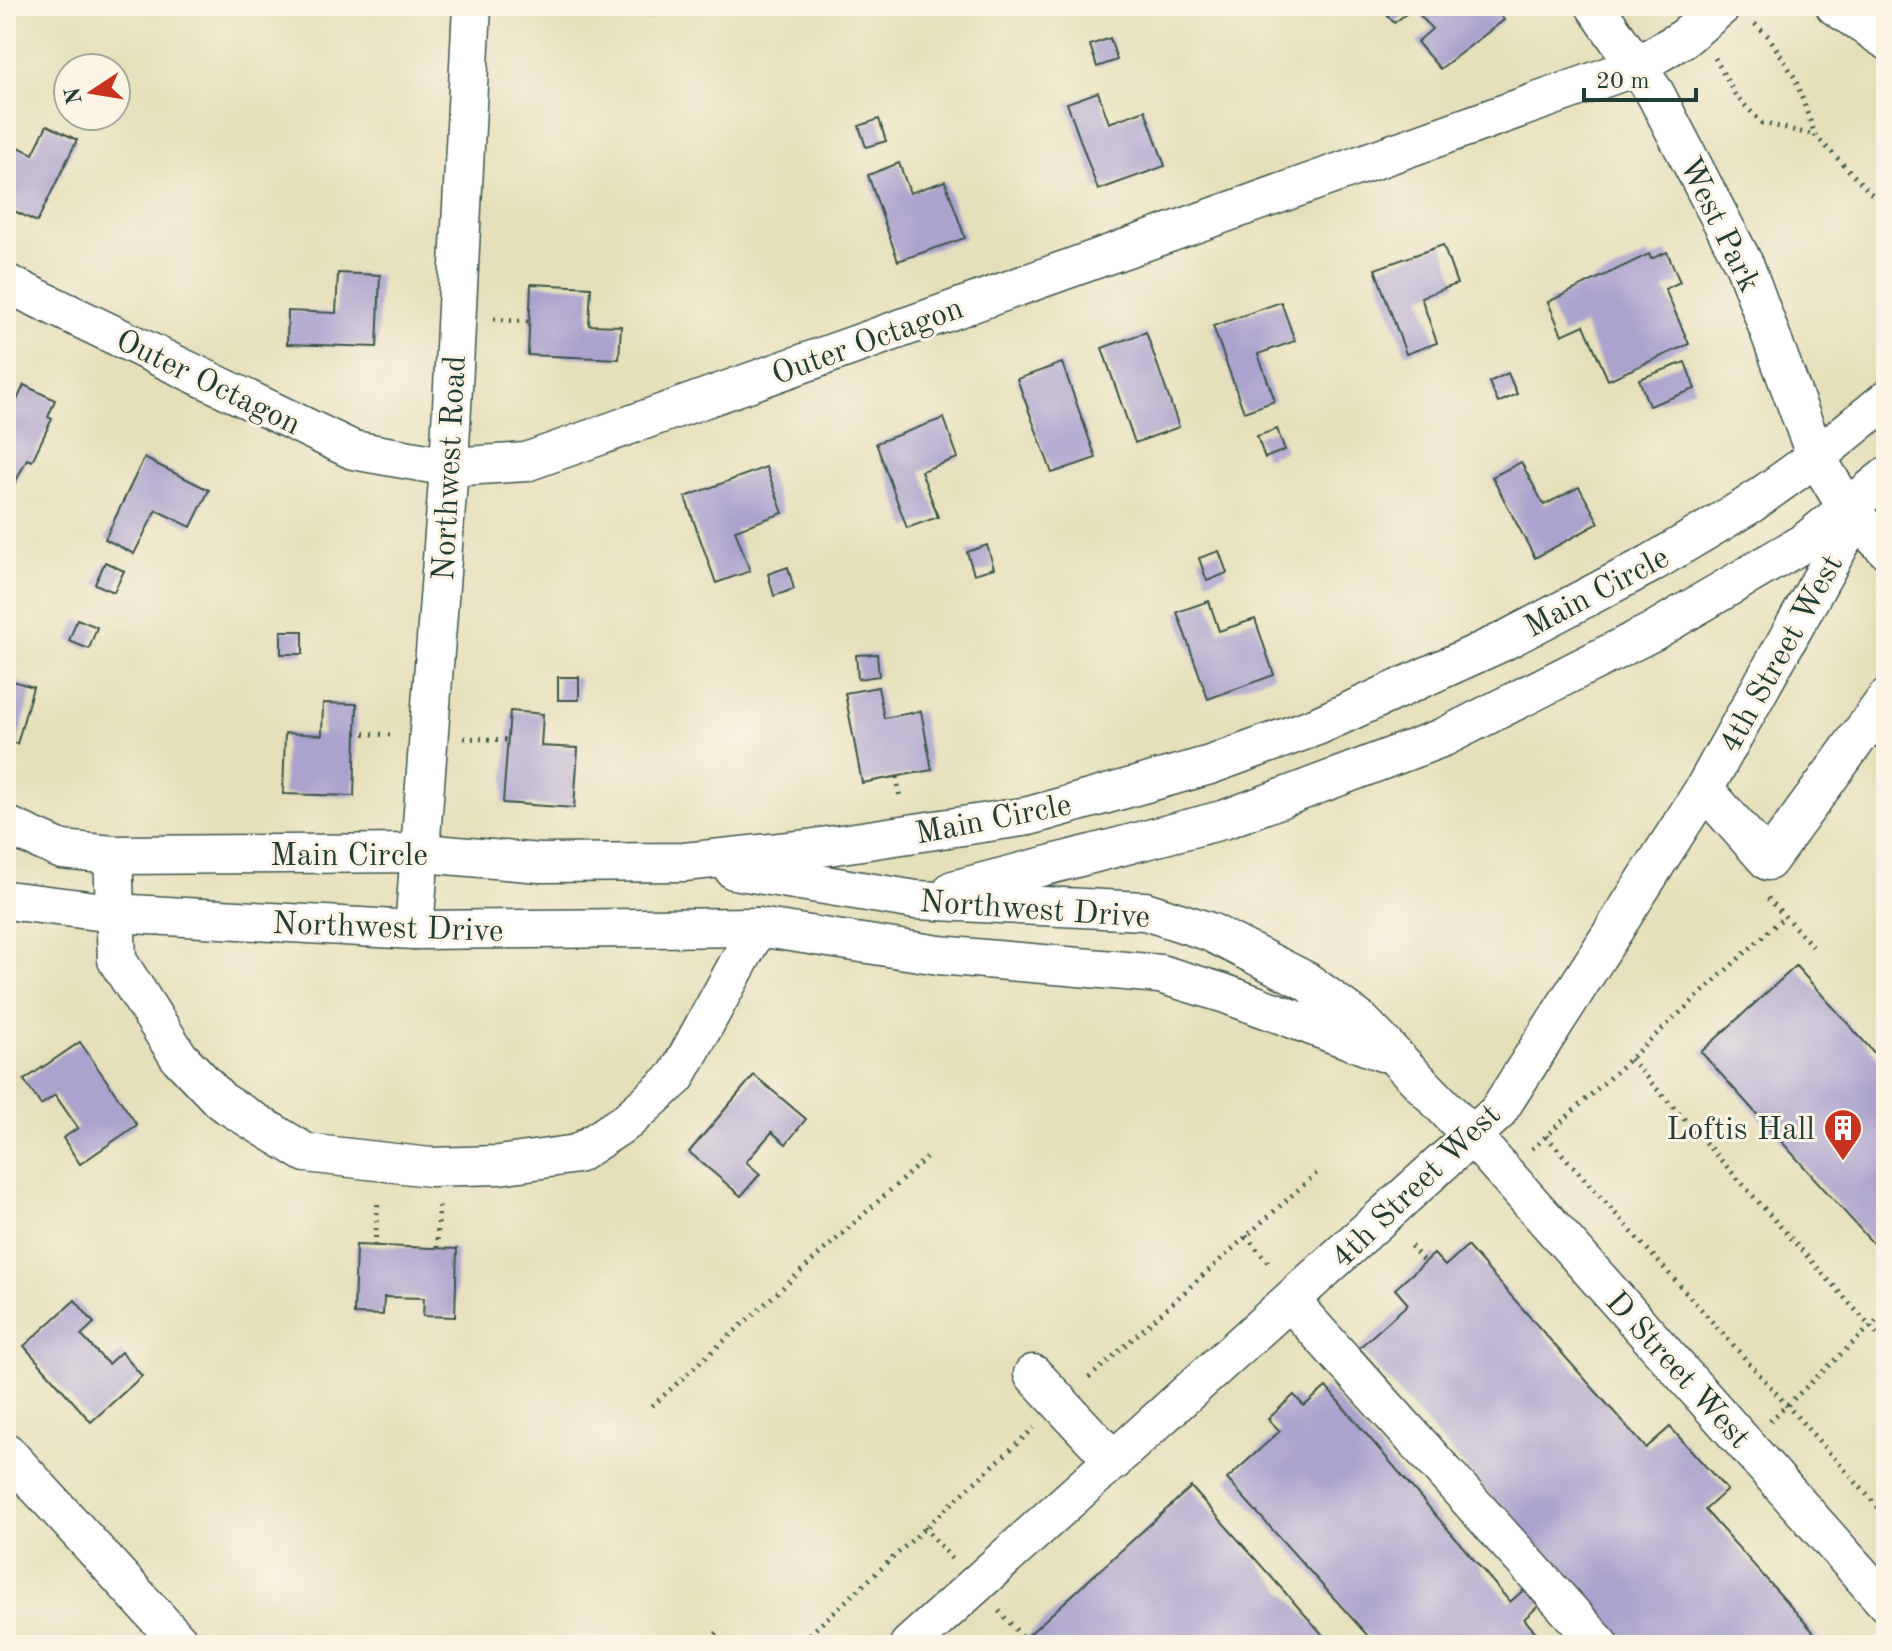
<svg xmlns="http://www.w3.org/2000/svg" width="1892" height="1651" viewBox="0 0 1892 1651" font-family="'Old Standard TT',serif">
  <rect width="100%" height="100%" fill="#fcf5e5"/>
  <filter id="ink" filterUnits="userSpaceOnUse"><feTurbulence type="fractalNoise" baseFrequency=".0125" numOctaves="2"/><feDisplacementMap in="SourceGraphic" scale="16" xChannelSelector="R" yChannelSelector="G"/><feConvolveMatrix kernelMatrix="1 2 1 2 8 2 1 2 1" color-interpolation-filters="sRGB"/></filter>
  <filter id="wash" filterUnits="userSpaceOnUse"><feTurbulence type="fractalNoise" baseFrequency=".006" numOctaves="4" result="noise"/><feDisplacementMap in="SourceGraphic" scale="32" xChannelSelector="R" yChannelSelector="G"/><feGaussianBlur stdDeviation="1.8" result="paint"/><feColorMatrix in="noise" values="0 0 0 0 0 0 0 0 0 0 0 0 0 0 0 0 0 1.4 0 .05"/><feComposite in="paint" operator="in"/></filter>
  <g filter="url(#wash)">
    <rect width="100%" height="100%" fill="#e5dfbb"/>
    <g id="blocks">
      <g fill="#aba2cd">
        <polygon points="643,6 665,6 665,14 644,15"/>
        <polygon points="1380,6 1513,6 1501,16 1504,20 1440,69 1417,42 1432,29 1414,8 1394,23"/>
        <polygon points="1110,38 1117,60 1097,67 1090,45"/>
        <polygon points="96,57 116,68 90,68"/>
        <polygon points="1098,92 1109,123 1145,110 1165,166 1098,190 1067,103"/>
        <polygon points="879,119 886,141 866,147 859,126"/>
        <polygon points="47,125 77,140 37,222 6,207 6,141 33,154"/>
        <polygon points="899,163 910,193 945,181 965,238 898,261 868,175"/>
        <polygon points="1443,245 1457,284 1421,297 1437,343 1406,354 1375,269"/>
        <polygon points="1667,252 1680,282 1665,289 1689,344 1608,380 1584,325 1562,335 1548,302 1649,254 1651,259"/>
        <polygon points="338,273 380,275 377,347 287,344 288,311 336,313"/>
        <polygon points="531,284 591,287 589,325 621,326 619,359 528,355"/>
        <polygon points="1281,302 1295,341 1258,354 1275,401 1244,412 1213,326"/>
        <polygon points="1146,332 1179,427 1135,443 1102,348"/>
        <polygon points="1685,362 1695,389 1649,406 1639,379"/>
        <polygon points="1062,363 1096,458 1052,473 1017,379"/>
        <polygon points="1508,373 1517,394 1498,403 1489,382"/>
        <polygon points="24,385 55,400 48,417 52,419 32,461 27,459 12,489 6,486 6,395 17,400"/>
        <polygon points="944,418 958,458 921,471 938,517 907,528 876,443"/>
        <polygon points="1277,429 1285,450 1265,458 1257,436"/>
        <polygon points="144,458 209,490 191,527 156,510 134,554 105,539"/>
        <polygon points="1521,462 1544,505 1579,487 1599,523 1535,558 1492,477"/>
        <polygon points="766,467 783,513 735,530 750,571 716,583 685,497"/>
        <polygon points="987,545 994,568 974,574 967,552"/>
        <polygon points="1219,551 1227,573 1207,581 1199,558"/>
        <polygon points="105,562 124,571 114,592 95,584"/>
        <polygon points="788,567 794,589 774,596 768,574"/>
        <polygon points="1209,601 1219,631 1255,619 1274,675 1208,699 1177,612"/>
        <polygon points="77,619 97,627 89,649 69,641"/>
        <rect x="281" y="631" width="22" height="23"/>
        <polygon points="877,654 879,676 858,679 856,655"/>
        <rect x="558" y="677" width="21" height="23"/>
        <polygon points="6,679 33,687 17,744 6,741"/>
        <polygon points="878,687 884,718 921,711 932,770 862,783 845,693"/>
        <polygon points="323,703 357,704 354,796 283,794 285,733 322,735"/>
        <polygon points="510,711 543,714 541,746 578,748 574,808 503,803"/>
        <polygon points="1796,966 1886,1066 1886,1258 1701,1052"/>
        <polygon points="80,1042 137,1125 80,1164 63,1138 78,1128 55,1095 41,1105 24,1080"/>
        <polygon points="754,1075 806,1119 786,1144 772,1132 746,1162 760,1174 741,1196 689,1152"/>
        <polygon points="356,1245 457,1249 455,1317 423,1316 424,1298 384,1297 383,1315 354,1314"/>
        <polygon points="1467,1246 1646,1448 1670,1427 1727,1490 1705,1510 1825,1645 1623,1645 1566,1581 1524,1619 1547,1645 1376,1645 1227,1479 1280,1431 1268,1419 1294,1395 1304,1406 1326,1387 1510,1602 1552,1565 1359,1348 1408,1304 1395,1289 1434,1254 1445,1266"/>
        <polygon points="75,1300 94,1323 81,1335 108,1364 121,1352 142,1376 91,1422 24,1346"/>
        <polygon points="1191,1487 1332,1645 1017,1645 1024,1639"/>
      </g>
    </g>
  </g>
  <g filter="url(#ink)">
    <use href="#blocks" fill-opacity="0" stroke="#3d5548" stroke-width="2"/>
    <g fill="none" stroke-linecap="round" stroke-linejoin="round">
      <defs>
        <g id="minor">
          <polyline points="1595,6 1655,93 1745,266 1816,457 1847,508 1886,549"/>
          <polyline points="1835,6 1886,40"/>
          <polyline points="6,283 353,450 449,467 526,462 1635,67 1684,38 1722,6"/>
          <polyline points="1704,789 1768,861 1886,699"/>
          <polyline points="6,825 62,850 113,855 423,853 540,863 684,862 808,849 1029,816 1210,765 1317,726 1502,642 1650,564 1749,505 1816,457 1886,400"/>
          <polyline points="113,855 117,960 179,1057 221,1101 306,1153 430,1167 499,1165 577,1154 627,1121 676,1077 758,927"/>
          <polyline points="734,870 916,900 1145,911 1210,932 1306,981 1361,1021 1471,1135 1886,1603"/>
          <polyline points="953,890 1226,819 1444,737 1652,632 1805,542 1886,477"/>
          <polyline points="6,900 114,913 414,930 758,927 939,955 1160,974 1223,993 1382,1052"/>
          <polyline points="414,930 449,467 472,6"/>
          <polyline points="1290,1301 1600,1645"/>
          <polyline points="1033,1374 1114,1461"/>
          <polyline points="6,1452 182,1645"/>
          <polyline points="909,1645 1497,1113 1704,789 1856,516"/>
        </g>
      </defs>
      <use href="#minor" stroke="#3d5548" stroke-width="41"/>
      <g stroke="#3d5548" stroke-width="5" stroke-dasharray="2 6" stroke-linecap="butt">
        <polyline points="1755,24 1769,37 1795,78 1815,135 1886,209"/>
        <polyline points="1715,58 1735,95 1762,123 1814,135"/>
        <polyline points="494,319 529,322"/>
        <polyline points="356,733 391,735"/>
        <polyline points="464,738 508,740"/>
        <polyline points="897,777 900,799"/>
        <polyline points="1768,898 1813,947"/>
        <polyline points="1630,1059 1886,1344"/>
        <polyline points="1546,1136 1886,1516"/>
        <polyline points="1532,1149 1785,916"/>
        <polyline points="1246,1236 1271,1266"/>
        <polyline points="375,1246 378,1199"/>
        <polyline points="1411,1246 1425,1263"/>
        <polyline points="437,1248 439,1205"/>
        <polyline points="1089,1378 1320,1170"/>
        <polyline points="652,1406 926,1158"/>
        <polyline points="1770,1421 1886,1312"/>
        <polyline points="924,1527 952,1559"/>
        <polyline points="999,1611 1024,1639"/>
        <polyline points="704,1645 718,1632"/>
        <polyline points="798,1645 1034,1428"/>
      </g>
      <use href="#minor" stroke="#fff" stroke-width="38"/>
    </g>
  </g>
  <defs>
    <symbol id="building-pin" viewBox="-11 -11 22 30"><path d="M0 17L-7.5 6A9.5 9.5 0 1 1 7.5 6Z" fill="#c8321e" stroke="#fcf5e5"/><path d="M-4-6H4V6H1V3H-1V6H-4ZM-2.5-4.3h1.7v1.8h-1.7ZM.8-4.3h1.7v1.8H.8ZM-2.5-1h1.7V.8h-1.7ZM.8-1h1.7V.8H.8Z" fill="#fff"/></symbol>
  </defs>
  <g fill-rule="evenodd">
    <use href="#building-pin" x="1821" y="1106" width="44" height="60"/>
  </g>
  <g text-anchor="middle" stroke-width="6" stroke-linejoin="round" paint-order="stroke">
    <g font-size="32" fill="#1f3d34" stroke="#fcf5e5">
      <text transform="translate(1721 224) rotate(64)" y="11">West Park</text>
      <text transform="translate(867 340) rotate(-20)" y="11">Outer Octagon</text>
      <text transform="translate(209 381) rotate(26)" y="11">Outer Octagon</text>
      <text transform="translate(448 468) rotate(-87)" y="11">Northwest Road</text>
      <text transform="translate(1596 591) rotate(-28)" y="11">Main Circle</text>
      <text transform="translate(1780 653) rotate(-61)" y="11">4th Street West</text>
      <text transform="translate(993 818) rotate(-11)" y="11">Main Circle</text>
      <text x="349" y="865">Main Circle</text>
      <text transform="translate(1035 908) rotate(4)" y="11">Northwest Drive</text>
      <text transform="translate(388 926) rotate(2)" y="11">Northwest Drive</text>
      <text transform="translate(1415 1185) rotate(-44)" y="11">4th Street West</text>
      <text transform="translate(1679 1369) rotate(48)" y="11">D Street West</text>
    </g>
    <g font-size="32" fill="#1f3d34" stroke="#fcf5e5" text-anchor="end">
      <text x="1815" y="1139">Loftis Hall</text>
    </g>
  </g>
  <rect width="1892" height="1651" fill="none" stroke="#fcf5e5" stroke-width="32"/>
  <g transform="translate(92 92) rotate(258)"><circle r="38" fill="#fcf5e5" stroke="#a4ab9e" stroke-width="2"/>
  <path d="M0-6L14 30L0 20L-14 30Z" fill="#c8321e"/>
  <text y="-12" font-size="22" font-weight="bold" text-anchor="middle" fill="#1f3d34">N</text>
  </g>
  <path d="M1584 88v12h112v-12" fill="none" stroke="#1f3d34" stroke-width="4"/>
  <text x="1596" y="88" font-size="24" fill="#1f3d34" stroke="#fcf5e5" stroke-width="6" paint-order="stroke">20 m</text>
</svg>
